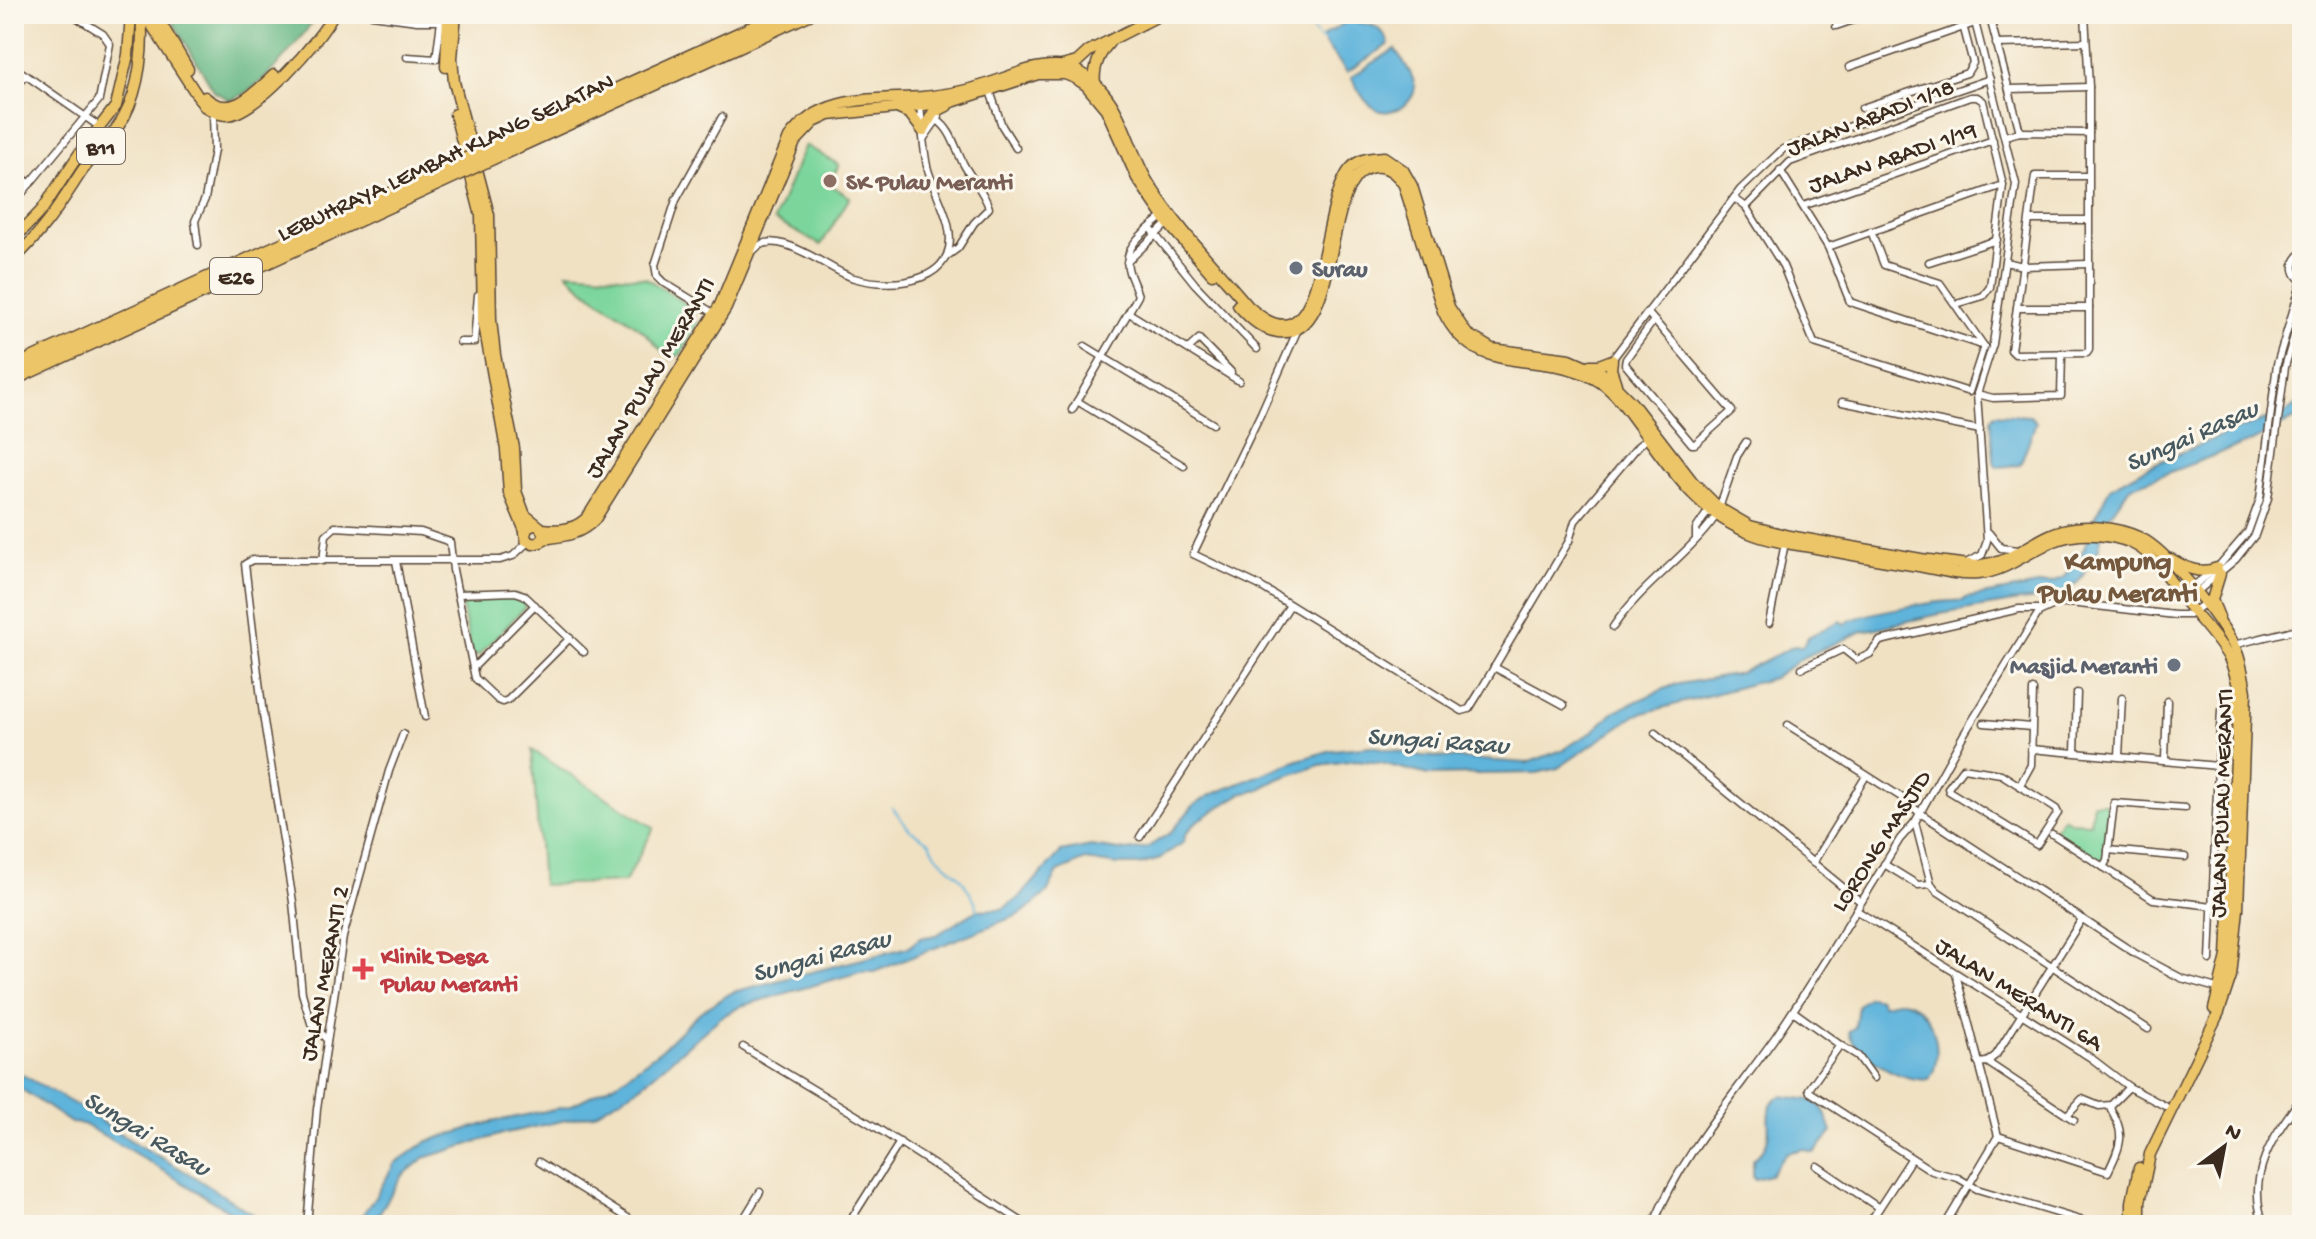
<svg xmlns="http://www.w3.org/2000/svg" width="2316" height="1239" viewBox="0 0 2316 1239" font-family="'Gochi Hand',sans-serif">
  <rect width="100%" height="100%" fill="#fbf7ec"/>
  <filter id="ink" filterUnits="userSpaceOnUse"><feTurbulence type="fractalNoise" baseFrequency=".0125" numOctaves="2"/><feDisplacementMap in="SourceGraphic" scale="16" xChannelSelector="R" yChannelSelector="G"/><feConvolveMatrix kernelMatrix="1 2 1 2 8 2 1 2 1" color-interpolation-filters="sRGB"/></filter>
  <filter id="wash" filterUnits="userSpaceOnUse"><feTurbulence type="fractalNoise" baseFrequency=".006" numOctaves="4" result="noise"/><feDisplacementMap in="SourceGraphic" scale="32" xChannelSelector="R" yChannelSelector="G"/><feGaussianBlur stdDeviation="1.8" result="paint"/><feColorMatrix in="noise" values="0 0 0 0 0 0 0 0 0 0 0 0 0 0 0 0 0 1.4 0 .05"/><feComposite in="paint" operator="in"/></filter>
  <g filter="url(#wash)">
    <rect width="100%" height="100%" fill="#f0e1c3"/>
    <g fill="#7cd69c" stroke="#5c805d" stroke-width="2">
      <polygon points="805,145 839,165 829,184 850,197 821,245 774,220"/>
      <path d="M567,272L646,278L692,308L697,324L681,354L671,359C660,351 653,340 643,331C619,310 588,298 567,272Z"/>
      <polygon points="518,595 525,603 525,607 478,656 472,655 461,602 464,597"/>
      <polygon points="532,750 654,828 625,882 542,885"/>
      <polygon points="2093,803 2105,803 2108,807 2104,859 2098,861 2053,831 2063,817 2071,822 2090,823"/>
    </g>
    <path fill="#65b784" stroke="#507051" stroke-width="2" d="M168,14H290L312,23C293,48 260,91 230,100L215,92Z"/>
    <g fill="#5fb4db" stroke="#4d6f7c" stroke-width="2">
      <path d="M1348,21C1367,23 1382,24 1389,44L1347,72L1326,45L1323,36Z"/>
      <path d="M1395,49C1401,59 1412,71 1414,83C1419,102 1390,119 1374,108C1364,102 1357,87 1351,77Z"/>
      <path d="M2302,396V412L2295,419L2255,440L2130,487L2105,522L2098,551L2080,580L2066,592L2052,598L2019,601L1940,614L1863,631L1802,658L1773,678L1636,715L1558,768L1537,773L1428,775L1381,763L1356,760L1320,765L1278,779L1258,790L1241,794L1196,822L1185,835L1184,842L1157,860L1139,865H1118L1085,860L1058,872L1047,893L1021,914L874,972H860L741,1006L721,1017L638,1088L594,1114L506,1133L424,1158L402,1176L372,1225H355L376,1196L395,1163L428,1141L492,1122L570,1106L618,1082L662,1049L700,1012L733,992L909,947L920,938L936,935L978,910L1002,909L1019,898L1061,852L1091,846L1127,851L1146,848L1169,834L1194,805L1210,795L1298,760L1332,750L1372,746L1422,756L1527,763L1562,750L1592,732L1615,711L1655,693L1674,685L1740,673L1794,646L1802,647L1808,637L1840,621L1844,624C1857,613 1946,599 1963,601L1966,598L2055,582L2064,577L2084,549L2093,520L2110,488L2152,465L2225,434L2283,414L2296,405Z"/>
      <polygon points="1995,414 2030,416 2036,422 2020,465 1997,467 1994,462 1991,419"/>
      <path d="M1869,997L1880,999L1882,1004C1889,1004 1895,1000 1901,1001C1934,1004 1946,1056 1929,1079C1906,1084 1854,1056 1849,1032L1855,1027L1858,1005Z"/>
      <polygon points="14,1070 76,1105 130,1140 188,1173 270,1225 252,1225 131,1151 83,1124 71,1123 14,1084"/>
      <path d="M1782,1096C1822,1102 1819,1096 1832,1132L1814,1153L1803,1149L1786,1153L1770,1175L1755,1179L1753,1176V1160C1760,1153 1766,1148 1768,1138C1771,1122 1762,1103 1782,1096Z"/>
    </g>
    <g fill="none" stroke-linecap="round" stroke-linejoin="round">
      <g stroke="#5fb4db" stroke-width="2">
        <polyline points="1301,14 1318,37 1325,41"/>
        <polyline points="892,807 910,830 929,842 937,856 961,878 976,903 978,912"/>
      </g>
    </g>
  </g>
  <g filter="url(#ink)">
    <g fill="none" stroke-linecap="round" stroke-linejoin="round">
      <defs>
        <g id="minor">
          <polyline points="1989,14 2020,132"/>
          <polyline points="2085,14 2089,87 2089,350 2087,353 2015,354 2011,350 2014,329 2035,176 2089,176"/>
          <polyline points="372,15 417,21 441,21"/>
          <polyline points="1836,26 1871,14"/>
          <polyline points="1996,44 2086,42"/>
          <polyline points="407,57 436,59 442,14"/>
          <polyline points="14,67 100,127"/>
          <polyline points="1849,67 1975,23"/>
          <polyline points="14,88 26,75"/>
          <polyline points="2009,89 2089,87"/>
          <polyline points="990,91 1002,126 1016,148"/>
          <polyline points="1862,108 1967,73 1973,63 1960,14"/>
          <path d="M937,120C952,130 955,148 963,163C971,179 984,191 989,208L974,223L958,248L947,256"/>
          <polyline points="2005,136 2020,132 2089,133"/>
          <polyline points="924,138 939,117"/>
          <polyline points="14,170 30,184"/>
          <polyline points="1780,170 1828,247 1850,302 1984,346"/>
          <polyline points="1734,198 1746,207 1783,266 1814,343 1969,392 1984,346 1940,283 1884,265 1871,231"/>
          <polyline points="14,203 99,100 110,44 103,34 71,14"/>
          <polyline points="1803,206 1993,140"/>
          <polyline points="1746,207 1790,162 1970,97 1977,97 1983,101 2003,185 1990,287 1983,296 1960,303"/>
          <polyline points="2030,220 2088,220"/>
          <polyline points="1150,228 1195,284 1257,349"/>
          <polyline points="198,245 195,221 205,199 214,150 213,112"/>
          <polyline points="1828,247 2003,185"/>
          <path d="M754,250C776,224 831,272 854,278C895,290 962,282 948,224C943,204 932,186 927,166C923,146 922,125 920,105"/>
          <path d="M2302,253C2291,261 2291,273 2302,281"/>
          <polyline points="1127,262 1168,223"/>
          <polyline points="1929,262 1997,240"/>
          <polyline points="2005,262 2023,266 2088,264"/>
          <polyline points="2017,308 2089,308"/>
          <polyline points="1647,312 1725,403 1732,411 1695,444 1692,444 1625,364 1626,359 1654,320"/>
          <polyline points="1129,313 1239,381"/>
          <polyline points="715,314 663,282 657,276 655,265 676,200 722,117"/>
          <polyline points="1298,329 1261,413 1193,554 1258,585 1462,711 1469,709 1479,693 1569,541 1575,521 1639,445 1648,438"/>
          <polyline points="460,342 474,342 478,295"/>
          <polyline points="1085,346 1213,424"/>
          <polyline points="1188,349 1199,339 1231,372"/>
          <polyline points="1611,361 1740,190 1783,149 1990,79"/>
          <polyline points="1977,394 1993,398 2061,396 2062,353"/>
          <polyline points="1077,401 1184,466"/>
          <polyline points="1842,402 1980,430"/>
          <path d="M1072,410L1138,296C1136,288 1132,281 1129,272C1121,247 1145,231 1163,217"/>
          <polyline points="1719,508 1737,456 1746,442"/>
          <polyline points="1989,533 2001,548 2018,550"/>
          <polyline points="1696,539 1696,529 1709,510"/>
          <polyline points="323,561 326,535 335,527 421,532 450,542 453,570 475,678 498,700 503,702 508,700 570,638"/>
          <polyline points="396,561 425,717"/>
          <polyline points="1968,562 1982,555 1987,541 1977,394 1993,344 2016,184 1973,14"/>
          <polyline points="458,594 515,592 524,595 584,652"/>
          <polyline points="2180,596 2217,568 2248,532 2260,499 2277,364 2302,281"/>
          <polyline points="2185,602 2236,559 2255,535 2268,498 2285,367 2302,308"/>
          <polyline points="1769,623 1785,543"/>
          <path d="M1613,627C1642,584 1687,557 1716,516"/>
          <polyline points="2233,645 2302,628"/>
          <polyline points="1494,667 1564,705"/>
          <polyline points="473,668 535,605"/>
          <polyline points="1802,668 1843,649 1857,660 1870,654 1880,641 2019,609 2042,609"/>
          <polyline points="1984,723 2031,727"/>
          <polyline points="1788,725 1901,797 1920,813 2136,954 2181,978 2220,989"/>
          <polyline points="1655,733 1861,902"/>
          <polyline points="2031,749 2218,766 2221,710 2239,711"/>
          <polyline points="2075,752 2077,693"/>
          <polyline points="2119,756 2122,698"/>
          <polyline points="2165,760 2167,701"/>
          <polygon points="1963,768 2001,774 2056,809 2058,813 2037,845 1949,791 1948,788"/>
          <polyline points="2020,785 2031,765 2033,690"/>
          <polyline points="1915,822 1931,884 1937,891 2148,1029"/>
          <polyline points="2052,834 2153,899 2230,908"/>
          <polyline points="1140,837 1290,605"/>
          <polyline points="2108,850 2185,857"/>
          <polyline points="1813,863 1866,776"/>
          <polyline points="1884,864 1918,885 1931,884"/>
          <polyline points="2103,867 2107,860 2114,803 2185,808"/>
          <polyline points="1856,910 2091,1058 2129,1087 2165,1106"/>
          <polyline points="2210,960 2218,766"/>
          <polyline points="1793,1011 1840,1045 1809,1089 1810,1092 1932,1171 1958,1178 1977,1189 2090,1223 2131,1221"/>
          <polyline points="327,1040 311,1023 302,993 293,902 263,715 245,564 252,560 500,560 513,556 528,542"/>
          <polyline points="1840,1045 1858,1056 1874,1078"/>
          <polyline points="743,1047 874,1126 1027,1225"/>
          <polyline points="1987,1062 2074,1120"/>
          <polyline points="1978,1063 1987,1062 1996,1055 2082,919"/>
          <polyline points="2067,1115 2082,1099 2099,1106 2111,1105 2129,1087"/>
          <path d="M1998,1136L2108,1172C2122,1143 2126,1133 2109,1106"/>
          <polyline points="539,1162 639,1225"/>
          <polyline points="1817,1166 1879,1208"/>
          <polyline points="852,1218 900,1142"/>
          <polyline points="307,1225 317,1109 343,937 389,771 403,734"/>
          <polyline points="740,1225 760,1192"/>
          <path d="M1653,1225C1681,1155 1733,1097 1776,1036C1820,972 1859,905 1900,839L1915,822L1964,734L2039,612L2054,605L2070,603L2175,615H2189L2204,604"/>
          <polyline points="1868,1225 1911,1159"/>
          <polyline points="1945,1225 1998,1136 1956,974"/>
          <path d="M2264,1225C2245,1175 2273,1136 2302,1097"/>
        </g>
        <g id="primary">
          <path d="M141,14L151,24L204,106C211,111 218,115 226,115C254,115 322,39 333,14"/>
          <polyline points="153,14 159,20 188,69"/>
          <polyline points="456,14 452,58 454,82 489,215 491,320 495,355 514,448 516,491 525,515 540,527 544,534 541,542 533,544 526,540 525,534 528,527 535,525"/>
          <polyline points="1062,66 1077,62 1089,51 1162,14"/>
          <polyline points="446,67 448,14"/>
          <path d="M1095,83C1093,69 1099,54 1109,43"/>
          <path d="M205,97C230,121 254,93 274,75"/>
          <polyline points="899,109 910,114 923,131"/>
          <polyline points="455,114 481,216 483,319 506,450 509,493 525,531"/>
          <polyline points="923,131 933,113 947,106"/>
          <polyline points="14,239 42,210 81,151 116,106 128,55 131,14"/>
          <path d="M14,259C44,231 60,204 82,171C95,153 113,137 124,117C140,88 144,46 141,14"/>
          <path d="M1238,305C1248,317 1262,330 1278,332C1346,340 1319,173 1374,167C1387,165 1397,174 1404,185L1443,311C1476,381 1540,348 1595,379C1614,389 1627,410 1640,427C1670,469 1701,515 1752,534C1770,541 1791,544 1811,547C1842,553 1874,559 1906,564C1929,567 1954,576 1978,574C2013,571 2038,541 2072,536C2092,533 2120,536 2137,546C2159,559 2172,586 2188,605C2202,623 2218,638 2229,658C2234,669 2237,680 2239,692L2227,956L2214,1009"/>
          <polyline points="1590,365 1599,365 1612,360 1611,369 1616,384"/>
          <path d="M542,529C560,531 577,530 589,515L720,305L789,138C820,94 873,100 922,97C944,95 965,92 987,84C1009,77 1032,65 1057,66C1076,67 1091,77 1103,92C1125,118 1131,155 1149,184C1177,228 1215,267 1248,306C1259,316 1276,330 1292,323C1326,307 1325,199 1350,169C1360,158 1371,158 1384,157L1403,170L1412,186L1449,307L1467,334L1492,349L1570,359L1602,373L1632,403L1692,481L1719,508L1750,526L1789,536L1921,559L1977,566C1984,564 1993,563 2001,561C2026,551 2046,531 2074,528C2096,525 2126,529 2146,541C2173,558 2226,625 2238,655C2242,667 2244,679 2246,692L2238,909L2231,976L2219,1012L2150,1154L2140,1202V1225"/>
          <path d="M543,539C564,536 580,535 595,519L726,308L795,142L814,122L829,115L952,102L1038,74H1065L1075,78L1086,85L1106,109L1137,178L1168,223L1212,274"/>
          <path d="M2171,559C2186,568 2200,575 2217,568"/>
          <polyline points="2219,617 2212,600 2220,574"/>
          <polyline points="2132,1225 2132,1202 2139,1168"/>
        </g>
        <g id="motorway">
          <polyline points="493,146 782,14"/>
          <polyline points="495,157 809,14"/>
          <polyline points="14,367 456,164"/>
          <polyline points="14,379 459,174"/>
        </g>
      </defs>
      <use href="#minor" stroke="#564537" stroke-width="9"/>
      <use href="#primary" stroke="#564537" stroke-width="13"/>
      <use href="#motorway" stroke="#564537" stroke-width="15"/>
      <use href="#minor" stroke="#fff" stroke-width="6"/>
      <use href="#primary" stroke="#edc569" stroke-width="10"/>
      <use href="#motorway" stroke="#edc569" stroke-width="12"/>
      <defs>
        <g id="motorway-bridge">
          <polyline points="456,164 493,146"/>
          <polyline points="459,174 495,157"/>
        </g>
      </defs>
      <use href="#motorway-bridge" stroke="#564537" stroke-width="15" stroke-linecap="butt"/>
      <use href="#motorway-bridge" stroke="#edc569" stroke-width="12"/>
    </g>
  </g>
  <circle fill="#8d6e63" stroke="#fbf7ec" stroke-width="3" cx="830" cy="181" r="8"/>
  <g fill="#6b7280" stroke="#fbf7ec" stroke-width="3">
    <circle cx="1296" cy="268" r="8"/>
    <circle cx="2174" cy="665" r="8"/>
  </g>
  <path fill="#e0444e" stroke="#fbf7ec" stroke-width="3" d="M359 957h8v8h8v8h-8v8h-8v-8h-8v-8h8z"/>
  <g text-anchor="middle" stroke-width="6" stroke-linejoin="round" paint-order="stroke">
    <g fill="#fbf7ec" stroke="#75685c" stroke-width="2">
      <rect x="77" y="128" width="48" height="36" rx="6"/>
      <rect x="210" y="258" width="52" height="36" rx="6"/>
    </g>
    <g font-size="22" font-weight="bold" fill="#3b2a1e">
      <text x="101" y="154">B11</text>
      <text x="236" y="284">E26</text>
    </g>
    <g font-size="24" fill="#3b2a1e" stroke="#fbf7ec">
      <text transform="translate(1870 116) rotate(-21)" y="8">JALAN ABADI 1/18</text>
      <text transform="translate(445 156) rotate(-25)" y="8">LEBUHRAYA LEMBAH KLANG SELATAN</text>
      <text transform="translate(1892 156) rotate(-19)" y="8">JALAN ABADI 1/19</text>
      <text transform="translate(649 377) rotate(-59)" y="8">JALAN PULAU MERANTI</text>
      <text transform="translate(2220 803) rotate(-88)" y="8">JALAN PULAU MERANTI</text>
      <text transform="translate(1880 840) rotate(-57)" y="8">LORONG MASJID</text>
      <text transform="translate(323 973) rotate(-79)" y="8">JALAN MERANTI 2</text>
      <text transform="translate(2020 993) rotate(32)" y="8">JALAN MERANTI 6A</text>
    </g>
    <g font-size="24" font-weight="bold" fill="#785e54" stroke="#fbf7ec" text-anchor="start">
      <text x="846" y="189">SK Pulau Meranti</text>
    </g>
    <g font-size="24" font-weight="bold" fill="#5b616d" stroke="#fbf7ec" text-anchor="start">
      <text x="1312" y="276">Surau</text>
      <text x="2158" y="673" text-anchor="end">Masjid Meranti</text>
    </g>
    <g font-size="24" font-weight="bold" fill="#be3a42" stroke="#fbf7ec" text-anchor="start">
      <text x="381" y="963">Klinik Desa<tspan x="381" dy="28">Pulau Meranti</tspan></text>
    </g>
    <g font-size="26" font-style="italic" fill="#485a60" stroke="#fbf7ec">
      <text transform="translate(2191 434) rotate(-24)" y="9">Sungai Rasau</text>
      <text transform="translate(1438 739) rotate(4)" y="9">Sungai Rasau</text>
      <text transform="translate(821 954) rotate(-15)" y="9">Sungai Rasau</text>
      <text transform="translate(148 1132) rotate(31)" y="9">Sungai Rasau</text>
    </g>
    <g font-size="28" font-weight="bold" fill="#75593f" stroke="#fbf7ec">
      <text x="2118" y="569">Kampung<tspan x="2118" dy="32">Pulau Meranti</tspan></text>
    </g>
  </g>
  <rect width="2316" height="1239" fill="none" stroke="#fbf7ec" stroke-width="48"/>
  <g transform="translate(2224 1147) rotate(32)" stroke="#fbf7ec" stroke-width="6" paint-order="stroke">
  <path d="M0-6L14 30L0 20L-14 30Z" fill="#3b2a1e"/>
  <text y="-12" font-size="22" font-weight="bold" text-anchor="middle" fill="#3b2a1e">N</text>
  </g>
</svg>
